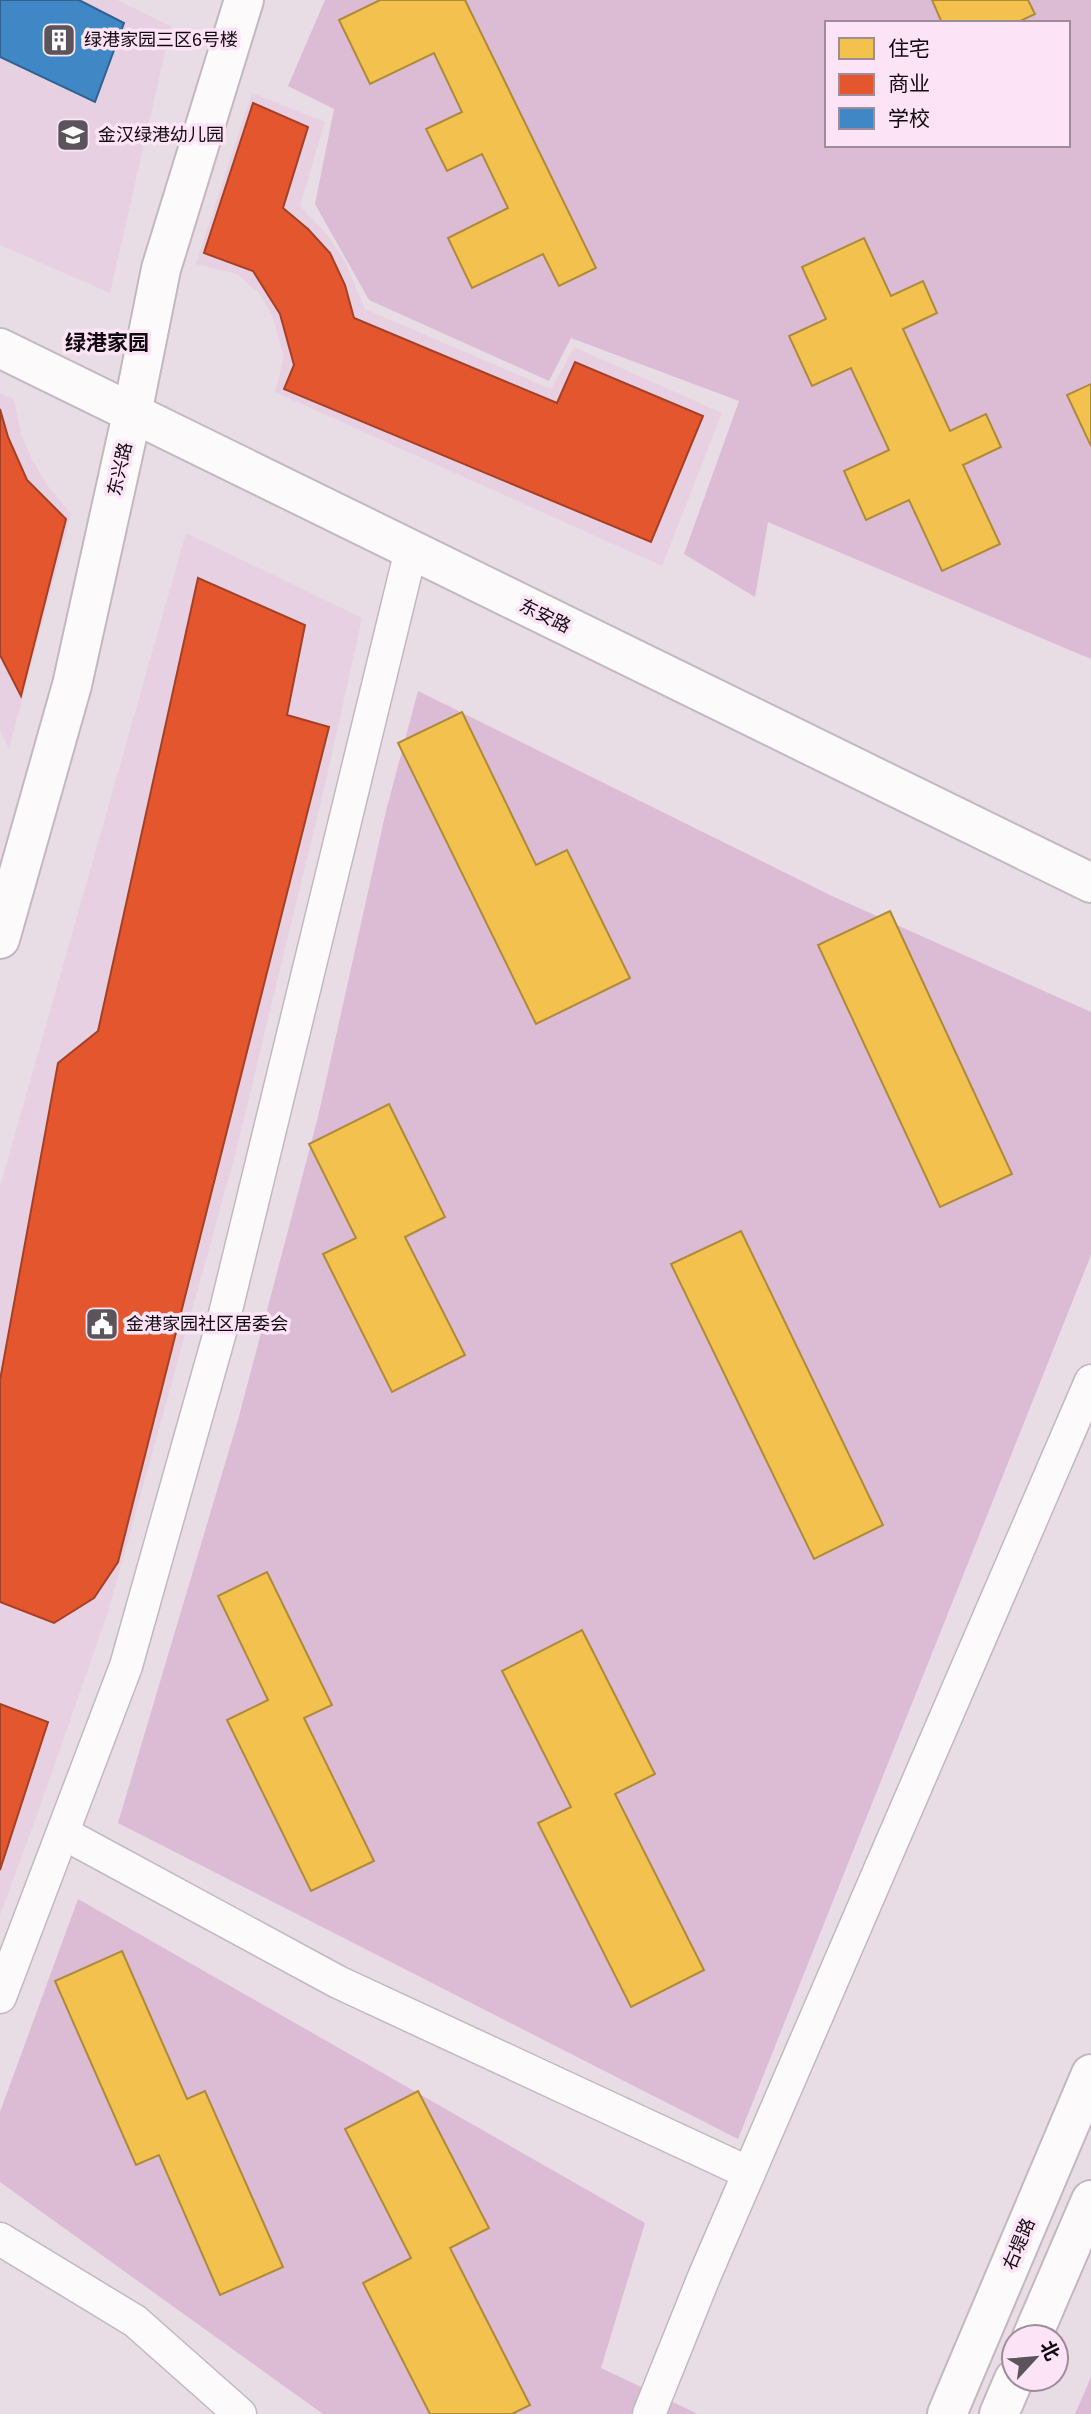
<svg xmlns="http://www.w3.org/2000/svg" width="1091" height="2414" viewBox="0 0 1091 2414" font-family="Arial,'Noto Sans SC',sans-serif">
  <rect width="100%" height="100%" fill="#e8dce5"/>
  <g fill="#e7d0e1">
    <polygon points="0,0 117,0 171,26 110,293 0,245"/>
    <polygon points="252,93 325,122 300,206 325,232 345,261 365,309 551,389 574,347 722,413 662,566 275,392 284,357 272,315 259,293 237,274 196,264"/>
    <polygon points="0,393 14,399 21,434 32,460 47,485 71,514 9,749 0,731"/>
    <polygon points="186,533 362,618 328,772 234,1159 108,1612 38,1812 0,1915 0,1187"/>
  </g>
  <g fill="#dcbcd4" fill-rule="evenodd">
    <path d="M325,0H1091V659L768,522L755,597L684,554L739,401L571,338L549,381L369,300L315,204L334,109L288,86ZM827,23H1068V145H827Z"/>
    <polygon points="418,691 832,896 1091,1012 1091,1255 738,2139 118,1823 238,1420 318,1117 386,811"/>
    <polygon points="78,1899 645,2223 601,2368 698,2414 323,2414 0,2182 0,2112"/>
    <polygon points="1091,2377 1091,2414 1075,2414"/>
  </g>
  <g fill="#f2c14e" stroke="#ae8a3b" stroke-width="2">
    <polygon points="380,0 465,0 596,268 559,286 543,254 472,288 448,238 508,208 482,154 447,171 426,129 462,112 434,53 370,84 339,20"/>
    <polygon points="932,0 1028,0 1035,14 1016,23 942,23"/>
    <polygon points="864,238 891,296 923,281 937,313 903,329 950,431 986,414 1001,447 963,465 1000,544 942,571 909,500 866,520 844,471 889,450 851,368 812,386 789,336 826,319 802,267"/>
    <polygon points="1091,384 1091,446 1067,395"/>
    <polygon points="462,712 536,865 567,850 630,978 536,1024 398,743"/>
    <polygon points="890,911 1012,1174 940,1207 818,945"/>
    <polygon points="389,1104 445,1217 405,1237 465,1355 392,1392 323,1254 356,1238 309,1144"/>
    <polygon points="741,1231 883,1525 814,1559 671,1264"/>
    <polygon points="267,1572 332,1705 304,1718 374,1861 311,1891 227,1720 268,1700 218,1596"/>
    <polygon points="582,1630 655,1774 615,1794 704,1970 631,2007 538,1823 571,1807 502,1671"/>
    <polygon points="122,1951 187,2099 205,2091 283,2267 220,2295 159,2155 136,2165 55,1981"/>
    <polygon points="418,2091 489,2228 450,2248 530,2405 512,2414 430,2414 363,2283 411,2258 345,2129"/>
  </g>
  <g fill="#e4572e" stroke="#a54025" stroke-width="2">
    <polygon points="253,103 308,127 283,208 308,229 330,253 345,285 354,318 557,403 575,362 703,416 651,542 284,389 294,365 280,314 253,271 204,253"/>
    <polygon points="0,409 8,437 27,480 66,519 21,696 0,655"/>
    <polygon points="198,578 305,625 287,715 329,727 118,1562 94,1598 54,1623 0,1602 0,1380 58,1063 98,1031"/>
    <polygon points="0,1704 48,1722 0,1870"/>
  </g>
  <polygon fill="#3f88c5" stroke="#31628f" stroke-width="2" points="0,0 79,0 124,23 95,102 0,57"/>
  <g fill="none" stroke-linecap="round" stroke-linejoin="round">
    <defs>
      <g id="street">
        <polyline points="63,1833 338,1982 749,2173"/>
        <polyline points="0,1997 126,1666 224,1318 411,550"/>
        <polyline points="0,2239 135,2321 240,2414"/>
        <polyline points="649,2414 704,2277 1091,1381"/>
      </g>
      <g id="secondary">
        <polyline points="0,348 1091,883"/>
        <polyline points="0,939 72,685 132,414 161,269 244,0"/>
        <polyline points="1032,2337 1091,2200"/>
        <polyline points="947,2414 1091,2074"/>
        <polyline points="999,2414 1014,2379"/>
      </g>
    </defs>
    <use href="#street" stroke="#c3b8c0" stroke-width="35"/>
    <use href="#secondary" stroke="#c3b8c0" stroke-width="42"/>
    <use href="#street" stroke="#fcfafb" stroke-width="32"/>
    <use href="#secondary" stroke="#fcfafb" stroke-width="38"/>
  </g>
  <defs>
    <symbol id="building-square" viewBox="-11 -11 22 22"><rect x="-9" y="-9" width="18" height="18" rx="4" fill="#5c545b" stroke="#fce3f5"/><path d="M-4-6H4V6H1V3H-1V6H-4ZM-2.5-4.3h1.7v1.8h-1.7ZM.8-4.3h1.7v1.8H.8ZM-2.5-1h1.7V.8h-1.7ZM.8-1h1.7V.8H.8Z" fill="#fff"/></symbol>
    <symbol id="school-square" viewBox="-11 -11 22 22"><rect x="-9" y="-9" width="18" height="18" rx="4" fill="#5c545b" stroke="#fce3f5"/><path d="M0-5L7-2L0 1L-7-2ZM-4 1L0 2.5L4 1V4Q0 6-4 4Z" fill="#fff"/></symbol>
    <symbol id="civic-square" viewBox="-11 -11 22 22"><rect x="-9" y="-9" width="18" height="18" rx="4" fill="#5c545b" stroke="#fce3f5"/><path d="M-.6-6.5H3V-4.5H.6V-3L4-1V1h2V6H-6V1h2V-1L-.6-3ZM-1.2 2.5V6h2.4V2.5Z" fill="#fff"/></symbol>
  </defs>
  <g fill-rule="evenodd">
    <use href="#building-square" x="40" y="21" width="38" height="38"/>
    <use href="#school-square" x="54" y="116" width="38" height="38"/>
    <use href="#civic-square" x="83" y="1305" width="38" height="38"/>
  </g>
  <g text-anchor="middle" stroke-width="7" stroke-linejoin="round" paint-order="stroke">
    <g font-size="18" fill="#110a10" stroke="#fce3f5" text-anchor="start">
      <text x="84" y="46">绿港家园三区6号楼</text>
      <text x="98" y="141">金汉绿港幼儿园</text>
      <text x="126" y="1330">金港家园社区居委会</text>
    </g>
    <g font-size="18" fill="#110a10" stroke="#fce3f5">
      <text transform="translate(120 469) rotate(-77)" y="6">东兴路</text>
      <text transform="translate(545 616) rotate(26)" y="6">东安路</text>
      <text transform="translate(1019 2244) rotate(-67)" y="6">右堤路</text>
    </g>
    <g font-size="21" font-weight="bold" fill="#110a10" stroke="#fce3f5">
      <text x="107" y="350">绿港家园</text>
    </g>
  </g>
  <rect x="825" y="21" width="245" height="126" fill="#fce3f5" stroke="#9e8c99" stroke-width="2"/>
  <rect x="839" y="38" width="35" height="21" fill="#f2c14e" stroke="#9e8c99" stroke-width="2"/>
  <text x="888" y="56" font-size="21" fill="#110a10">住宅</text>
  <rect x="839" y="74" width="35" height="21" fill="#e4572e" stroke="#9e8c99" stroke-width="2"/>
  <text x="888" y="91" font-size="21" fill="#110a10">商业</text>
  <rect x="839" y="108" width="35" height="21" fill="#3f88c5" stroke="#9e8c99" stroke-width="2"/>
  <text x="888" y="126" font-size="21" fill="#110a10">学校</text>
  <g transform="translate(1035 2358) rotate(64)"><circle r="33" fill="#fce3f5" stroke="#9e8c99" stroke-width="2"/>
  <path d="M0-5L12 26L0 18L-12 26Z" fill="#5c545b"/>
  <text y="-10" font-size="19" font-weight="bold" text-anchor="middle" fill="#110a10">北</text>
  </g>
</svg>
